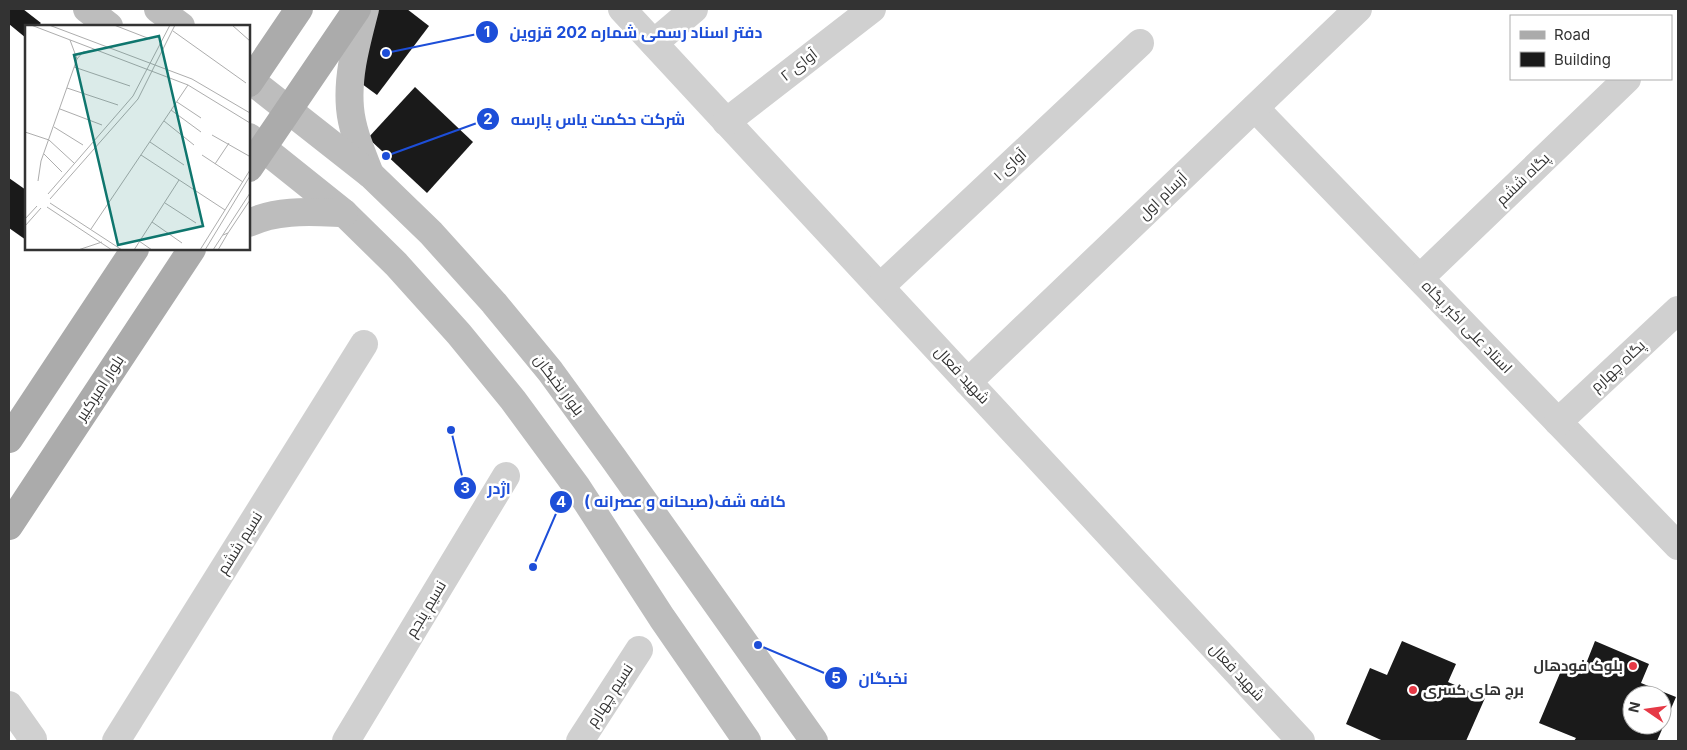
<svg xmlns="http://www.w3.org/2000/svg" width="1687" height="750" viewBox="0 0 1687 750" font-family="Inter,Cairo,sans-serif">
  <rect width="100%" height="100%" fill="#fff"/>
  <g fill="#1a1a1a" fill-rule="evenodd">
    <polygon points="9,9 23,9 41,23 38,26 26,26 26,38 9,24"/>
    <polygon points="372,9 407,9 429,26 377,95 358,81"/>
    <polygon points="415,87 473,142 427,193 368,138"/>
    <polygon points="9,178 26,190 26,240 9,228"/>
    <polygon points="1402,641 1456,664 1448,682 1485,698 1466,741 1380,741 1381,740 1346,724 1370,668 1387,675"/>
    <path d="M1595,641L1649,664L1641,683L1676,697L1657,741H1574L1576,738L1539,723L1563,666L1582,674ZM1632,695H1662V725H1632Z"/>
  </g>
  <g fill="none" stroke-linecap="round" stroke-linejoin="round">
    <g stroke="#d0d0d0" stroke-width="28">
      <polyline points="622,9 1301,741"/>
      <polyline points="654,43 694,9"/>
      <polyline points="1255,108 1678,546"/>
      <polyline points="726,122 872,9"/>
      <polyline points="1420,278 1627,79"/>
      <polyline points="880,287 1140,43"/>
      <polyline points="968,382 1358,9"/>
      <polyline points="1558,422 1678,310"/>
      <polyline points="9,705 33,739"/>
      <polyline points="116,741 364,344"/>
      <polyline points="346,741 506,476"/>
      <polyline points="580,741 639,650"/>
    </g>
    <g stroke="#bdbdbd" stroke-width="28">
      <polyline points="87,9 109,26"/>
      <polyline points="158,9 181,26"/>
      <path d="M365,9C357,41 347,74 350,108C352,131 362,153 370,174"/>
      <polyline points="249,79 371,175 431,233 494,303 550,371 614,459 814,741"/>
      <polyline points="249,137 344,213 396,264 459,334 513,400 577,487 662,618 747,741"/>
      <path d="M249,223C278,209 312,212 344,213"/>
    </g>
    <g stroke="#ababab" stroke-width="28">
      <polyline points="249,83 299,9"/>
      <polyline points="249,168 357,9"/>
      <polyline points="9,439 135,249"/>
      <polyline points="9,526 192,249"/>
    </g>
  </g>
  <g fill="#e63946" stroke="#fff" stroke-width="2">
    <circle cx="1633" cy="666" r="5"/>
    <circle cx="1413" cy="690" r="5"/>
  </g>
  <g text-anchor="middle" stroke-width="5" stroke-linejoin="round" paint-order="stroke">
    <g font-size="15" fill="#333" stroke="#fff">
      <text transform="translate(799 65) rotate(-38)" y="5">آوای ۲</text>
      <text transform="translate(1010 165) rotate(-43)" y="5">آوای ۱</text>
      <text transform="translate(1523 179) rotate(-44)" y="5">پگاه ششم</text>
      <text transform="translate(1163 196) rotate(-44)" y="5">آرسام اول</text>
      <text transform="translate(1467 327) rotate(46)" y="5">استاد علی اکبر پگاه</text>
      <text transform="translate(1618 366) rotate(-43)" y="5">پگاه چهارم</text>
      <text transform="translate(962 375) rotate(47)" y="5">شهید فعال</text>
      <text transform="translate(559 385) rotate(53)" y="5">بلوار نخبگان</text>
      <text transform="translate(100 388) rotate(-57)" y="5">بلوار امیرکبیر</text>
      <text transform="translate(240 543) rotate(-58)" y="5">نسیم ششم</text>
      <text transform="translate(426 609) rotate(-59)" y="5">نسیم پنجم</text>
      <text transform="translate(1237 672) rotate(47)" y="5">شهید فعال</text>
      <text transform="translate(610 695) rotate(-57)" y="5">نسیم چهارم</text>
    </g>
    <g font-size="15" font-weight="bold" fill="#333" stroke="#fff" text-anchor="end">
      <text x="1623" y="671">بلوک فودهال</text>
      <text x="1423" y="695" text-anchor="start">برج های کسری</text>
    </g>
  </g>
  <g transform="translate(25 25)">
    <rect width="225" height="225" fill="#fff"/>
    <path fill="none" stroke="#adadad" stroke-width="1" d="M6,0L163,60L225,98M24,0L167,54L225,88M89,0L125,14M207,0L225,16M148,6L221,58M52,34L58,27L70,25M49,42L105,61M42,63L93,80M152,77L176,93M35,84L77,100M146,85L176,107M139,96L169,120M29,102L58,120M0,107L24,115L49,138M187,110L224,131M125,117L159,140M19,129L37,147M116,130L200,185M177,130L218,157M190,139L204,118M13,156L16,136L52,34L45,15M23,169L108,71L145,0M25,174L113,74L150,0M25,178L97,225M140,178L171,198M22,182L87,225M0,194L12,181M127,197L157,218M0,201L16,183M66,204L163,60M198,210L203,208L225,175M114,216L127,225M53,225L77,217M109,225L154,155M175,225L225,145M180,225L225,151M188,225L225,168M193,225L203,208"/>
    <path fill="#0f766e" fill-opacity="0.15" stroke="#0f766e" stroke-width="2.5" d="M134,11L178,201L93,220L49,30Z"/>
    <rect width="225" height="225" fill="none" stroke="#333" stroke-width="2.5"/>
  </g>
  <path fill="none" stroke="#1d4ed8" stroke-width="2" d="M386 53L487 32M386 156L488 119M451 430L465 488M533 567L561 502M758 645L836 678"/>
  <g fill="#1d4ed8" stroke="#fff" stroke-width="2">
    <circle cx="386" cy="53" r="5"/>
    <circle cx="386" cy="156" r="5"/>
    <circle cx="451" cy="430" r="5"/>
    <circle cx="533" cy="567" r="5"/>
    <circle cx="758" cy="645" r="5"/>
    <circle cx="487" cy="32" r="12"/>
    <circle cx="488" cy="119" r="12"/>
    <circle cx="465" cy="488" r="12"/>
    <circle cx="561" cy="502" r="12"/>
    <circle cx="836" cy="678" r="12"/>
  </g>
  <g font-size="15" text-anchor="middle" font-weight="bold" fill="#fff">
    <text x="487" y="37">1</text>
    <text x="488" y="124">2</text>
    <text x="465" y="493">3</text>
    <text x="561" y="507">4</text>
    <text x="836" y="683">5</text>
  </g>
  <g font-size="16" text-anchor="middle" font-weight="bold" fill="#1d4ed8" stroke="#fff" stroke-width="5" stroke-linejoin="round" paint-order="stroke">
    <text x="636" y="38">دفتر اسناد رسمی شماره 202 قزوین</text>
    <text x="598" y="125">شرکت حکمت یاس پارسه</text>
    <text x="499" y="494">اژدر</text>
    <text x="685" y="507">کافه شف(صبحانه و عصرانه )</text>
    <text x="883" y="684">نخبگان</text>
  </g>
  <rect width="1687" height="750" fill="none" stroke="#333333" stroke-width="20"/>
  <rect x="1510" y="15" width="162" height="65" fill="#ffffff" stroke="#adadad"/>
  <rect x="1520" y="31" width="25" height="8" fill="#ababab" stroke="#adadad"/>
  <text x="1554" y="40" font-size="15" fill="#333333">Road</text>
  <rect x="1520" y="52" width="25" height="15" fill="#1a1a1a" stroke="#adadad"/>
  <text x="1554" y="65" font-size="15" fill="#333333">Building</text>
  <g transform="translate(1647 710) rotate(283)"><circle r="24" fill="#ffffff" stroke="#adadad"/>
  <path d="M0-4L9 19L0 12L-9 19Z" fill="#e63946"/>
  <text y="-8" font-size="14" font-weight="bold" text-anchor="middle" fill="#333333">N</text>
  </g>
</svg>
